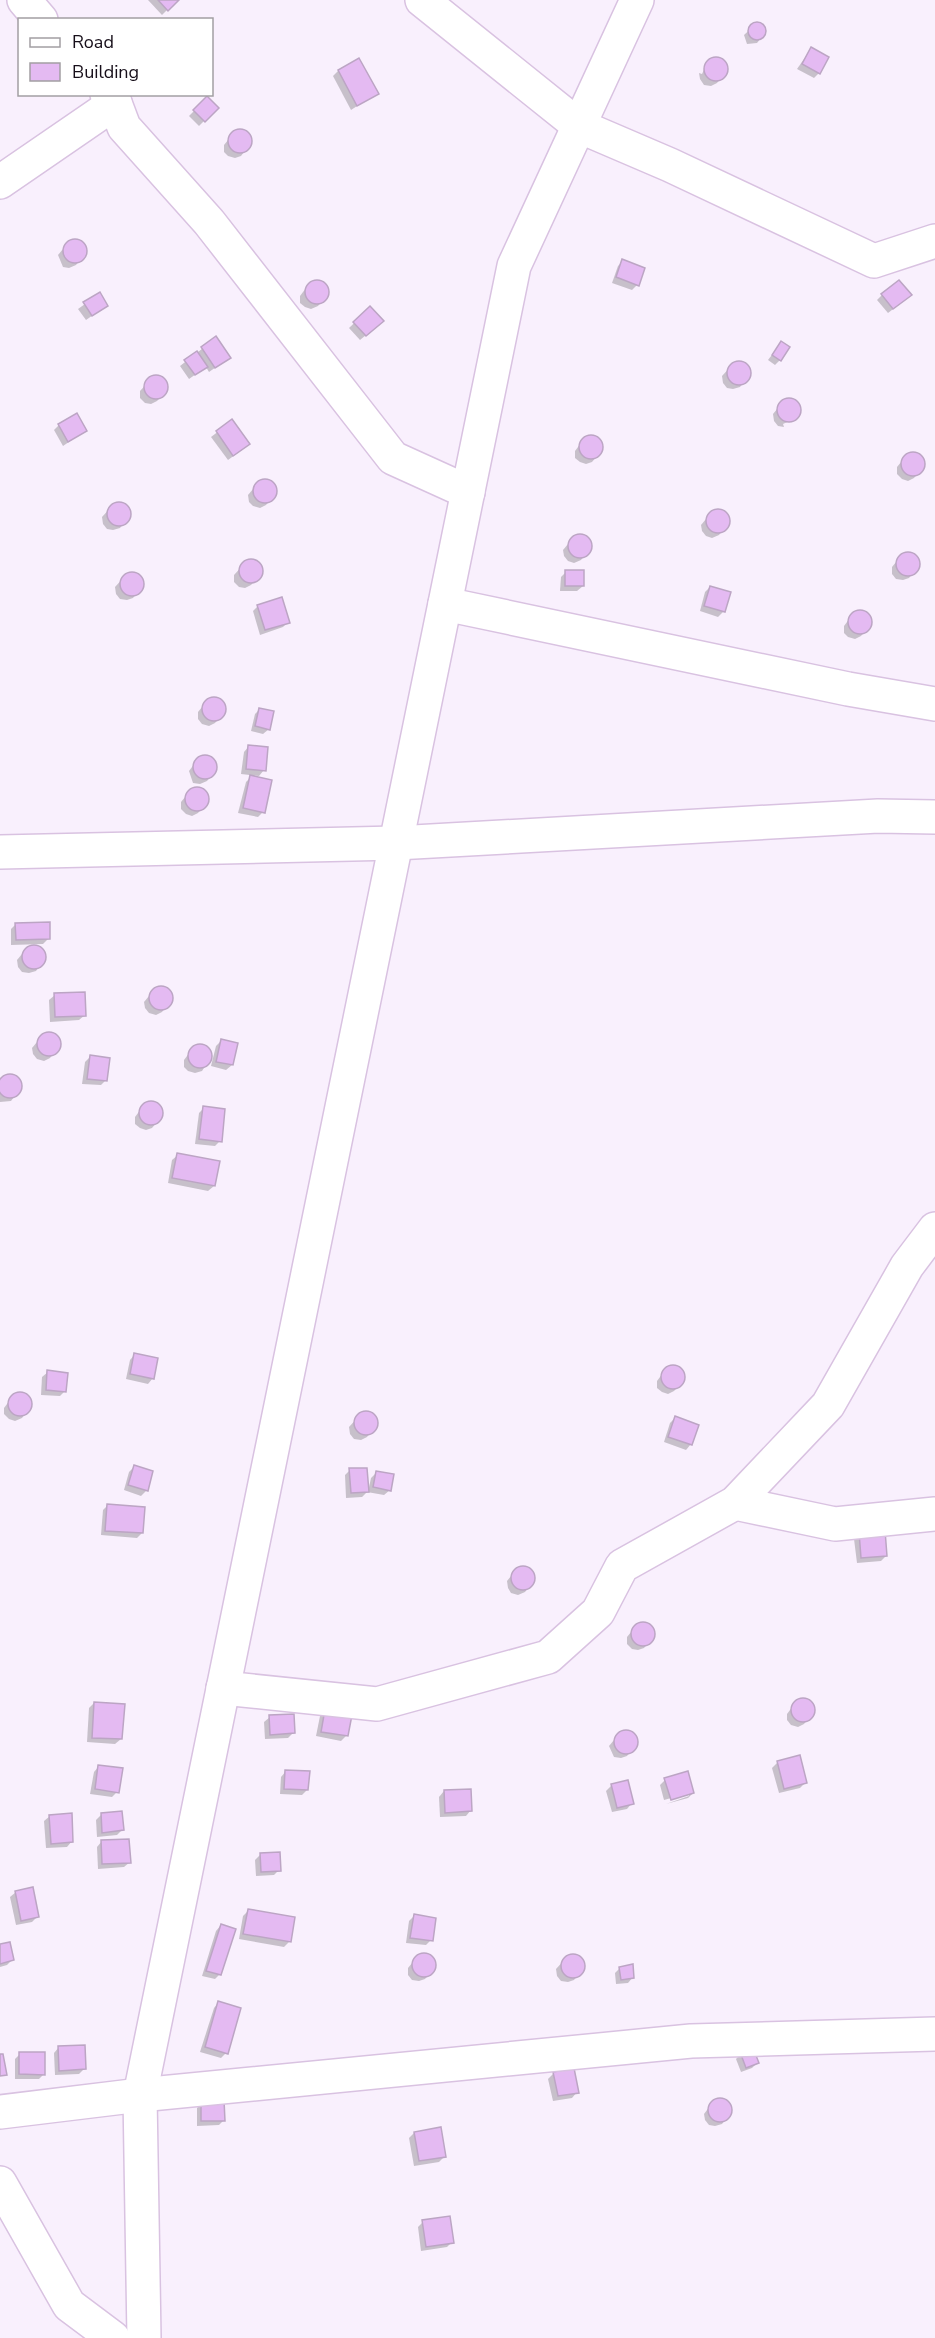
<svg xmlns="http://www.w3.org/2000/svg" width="935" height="2338" viewBox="0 0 935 2338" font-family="'Nunito Sans',sans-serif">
  <rect width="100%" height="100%" fill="#f9f0fd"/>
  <g fill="#0003">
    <polygon points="148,0 177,0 162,15"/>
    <polygon points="757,23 762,24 765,33 757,43 747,44 744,35"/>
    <polygon points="811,49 819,73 814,78 797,69"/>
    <polygon points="714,58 721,60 725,65 726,71 717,83 711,86 704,85 700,79 699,73 702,74 708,61"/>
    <polygon points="359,60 377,93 351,110 333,76 338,71"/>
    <polygon points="207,98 217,108 199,126 189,116"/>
    <polygon points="239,131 246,132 250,144 241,156 235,158 228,156 224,152 224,145 233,134"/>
    <polygon points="74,240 80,242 85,247 85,253 76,265 69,268 63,267 58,255 68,243"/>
    <polygon points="623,261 637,285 632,290 612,283 618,266"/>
    <polygon points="316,282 322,283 326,288 327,295 318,306 311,309 305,307 300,303 300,296 309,284"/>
    <polygon points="99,294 106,306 86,320 78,309"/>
    <polygon points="882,295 905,300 888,313 877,300"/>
    <polygon points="370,308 377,326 360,340 349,328"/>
    <polygon points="216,338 229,358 209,372 206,367 189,379 180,366"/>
    <polygon points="781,343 780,360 775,365 768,360"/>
    <polygon points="738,362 744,363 749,369 749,375 740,387 733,389 727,388 723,383 722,376 732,365"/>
    <polygon points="156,377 162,378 166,383 167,390 157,401 151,404 145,403 140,398 140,391 150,380"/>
    <polygon points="788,400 795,401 800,413 796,418 783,424 784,427 790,424 784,427 778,426 774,421 773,414 782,403"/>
    <polygon points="232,421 243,449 228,460 211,437"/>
    <polygon points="59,425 85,431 63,446 54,430"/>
    <polygon points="590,437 597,438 602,450 592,462 586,464 580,462 575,458 575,451 584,439"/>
    <polygon points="912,453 919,454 924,466 914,478 908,481 902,479 897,474 897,467 906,456"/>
    <polygon points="264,481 270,482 275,487 275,494 266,505 260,508 253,506 249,502 248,495 258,483"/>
    <polygon points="118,503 124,505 129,509 129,516 120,528 113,530 107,529 103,524 102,517 112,506"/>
    <polygon points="717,510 723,512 728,517 728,523 719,535 712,538 706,536 702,531 701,525 711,513"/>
    <polygon points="579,536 585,537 590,542 590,548 581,560 574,563 568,561 564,556 563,550 573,538"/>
    <polygon points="907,553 914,554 918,566 909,578 903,580 896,579 892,574 892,567 901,556"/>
    <polygon points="250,561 256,562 261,567 261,574 251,585 245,588 239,587 234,582 234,575 244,564"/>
    <polygon points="566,572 583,586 577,591 560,591 561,577"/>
    <polygon points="131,573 137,574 142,579 142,586 133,598 127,600 120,599 116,594 115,587 125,576"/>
    <polygon points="710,587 723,612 718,617 700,611 705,592"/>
    <polygon points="258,606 288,622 283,627 260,635 253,611"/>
    <polygon points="859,612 866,613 870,618 870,625 861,636 855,639 848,637 844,633 844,626 853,614"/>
    <polygon points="213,698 220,699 224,704 225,711 215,723 209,726 202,724 198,719 198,712 207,701"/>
    <polygon points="260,709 269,729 263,734 251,731 255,714"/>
    <polygon points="249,746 264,770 259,776 241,774 244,752"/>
    <polygon points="204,757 211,759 215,763 216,770 207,781 200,784 193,783 189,771 198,759"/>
    <polygon points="252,776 263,812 258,817 238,813 246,782"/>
    <polygon points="196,788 203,790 207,795 208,801 198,813 192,816 186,814 181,809 181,802 190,791"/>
    <polygon points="16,924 49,938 43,944 11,945 11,929"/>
    <polygon points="33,946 40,947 44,952 44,959 36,971 29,973 22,972 18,967 17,960 27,948"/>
    <polygon points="160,987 166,989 171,994 171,1000 162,1012 156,1015 149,1013 145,1008 144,1002 154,990"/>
    <polygon points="55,995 85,1015 79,1020 50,1022 49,1000"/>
    <polygon points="48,1033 54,1035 59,1040 59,1046 50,1058 44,1061 37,1059 33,1054 32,1048 42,1036"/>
    <polygon points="221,1041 232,1065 226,1070 211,1066 216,1046"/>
    <polygon points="199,1046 206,1047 210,1052 210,1059 202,1071 195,1073 188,1071 184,1067 184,1060 193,1048"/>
    <polygon points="90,1057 106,1080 101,1085 82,1084 85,1062"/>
    <polygon points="8,1076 15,1077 19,1082 20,1089 11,1101 0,1102 0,1080"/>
    <polygon points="151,1103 157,1104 162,1116 152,1128 146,1130 140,1128 135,1124 135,1117 144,1105"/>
    <polygon points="204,1108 220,1141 215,1146 195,1144 199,1113"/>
    <polygon points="178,1155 214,1186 208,1191 168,1183 172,1160"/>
    <polygon points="135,1354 153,1378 148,1384 126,1379 130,1360"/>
    <polygon points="673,1366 679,1368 683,1373 684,1380 674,1391 668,1394 662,1392 657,1388 657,1381 666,1369"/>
    <polygon points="48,1372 65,1391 60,1396 41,1395 42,1377"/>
    <polygon points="19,1393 26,1395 30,1400 31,1406 22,1418 15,1421 9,1419 4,1414 4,1408 13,1396"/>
    <polygon points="365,1413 372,1414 376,1419 376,1425 367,1437 361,1440 354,1439 350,1434 349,1427 359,1416"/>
    <polygon points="675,1418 691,1444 686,1450 664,1442 670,1423"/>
    <polygon points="134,1467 147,1490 141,1496 124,1490 129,1472"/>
    <polygon points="350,1470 368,1492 371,1478 376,1473 390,1490 384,1495 367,1492 362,1497 346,1498 345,1475"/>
    <polygon points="108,1505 142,1533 137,1538 101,1535 103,1510"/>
    <polygon points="860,1533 886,1556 881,1561 857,1563 854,1539"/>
    <polygon points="522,1567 529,1568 533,1573 534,1580 525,1592 518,1595 511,1593 508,1588 507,1581 516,1570"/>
    <polygon points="642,1623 649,1625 653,1630 654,1636 644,1648 638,1650 632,1649 627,1644 627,1637 636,1626"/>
    <polygon points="802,1699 809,1700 813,1706 813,1712 804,1724 798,1727 791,1725 787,1720 787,1714 796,1702"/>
    <polygon points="94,1703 121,1739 115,1744 87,1742 89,1708"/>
    <polygon points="325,1711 346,1736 341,1741 316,1736 320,1716"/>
    <polygon points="270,1717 294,1732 288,1738 265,1739 264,1722"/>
    <polygon points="625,1731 632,1733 636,1737 636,1744 627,1756 621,1758 614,1757 609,1746 619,1734"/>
    <polygon points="799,1757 805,1783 800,1788 779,1793 772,1768 777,1763"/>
    <polygon points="99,1766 117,1792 112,1797 90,1794 94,1772"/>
    <polygon points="286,1771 307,1790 302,1795 280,1794 281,1777"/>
    <polygon points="665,1780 693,1793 688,1798 666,1804 689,1796 689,1793 664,1800 660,1785"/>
    <polygon points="627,1782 632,1803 627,1809 612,1812 606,1791 611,1786"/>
    <polygon points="444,1791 471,1810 466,1816 440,1817 439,1797"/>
    <polygon points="101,1815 122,1830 117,1835 97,1837 96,1820"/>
    <polygon points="50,1816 72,1841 67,1847 46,1848 44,1821"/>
    <polygon points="102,1841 130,1862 124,1867 98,1869 97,1847"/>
    <polygon points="261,1854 279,1870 274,1875 256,1876 255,1860"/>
    <polygon points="16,1892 37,1917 32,1922 16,1925 10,1897"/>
    <polygon points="248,1911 289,1942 284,1947 239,1939 243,1916"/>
    <polygon points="414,1916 431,1940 426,1945 406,1943 409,1921"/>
    <polygon points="221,1925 220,1974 215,1979 202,1976 216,1931"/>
    <polygon points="0,1945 12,1960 7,1965 0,1967"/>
    <polygon points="423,1954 430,1956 435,1967 425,1979 419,1981 412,1980 408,1975 408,1968 417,1957"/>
    <polygon points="572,1955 579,1957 582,1961 583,1968 574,1980 568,1982 561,1981 557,1976 556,1969 566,1958"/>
    <polygon points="620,1968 633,1977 628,1983 616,1984 615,1973"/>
    <polygon points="219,2002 226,2053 221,2058 200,2052 214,2008"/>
    <polygon points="59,2047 84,2069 79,2074 55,2075 54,2053"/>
    <polygon points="20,2054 44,2074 39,2079 15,2079 15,2059"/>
    <polygon points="741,2054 758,2062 752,2068 741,2072 736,2059"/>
    <polygon points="554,2073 577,2092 572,2098 553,2101 548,2079"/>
    <polygon points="720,2099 726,2101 730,2106 731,2112 722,2124 715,2126 709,2125 705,2120 704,2114 713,2102"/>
    <polygon points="202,2103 224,2120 219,2125 197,2126 197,2108"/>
    <polygon points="414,2133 444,2157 439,2162 414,2166 409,2138"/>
    <polygon points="423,2222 452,2242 447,2247 421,2251 418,2227"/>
  </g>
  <g fill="#e4baf2" stroke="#bca5c4" stroke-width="1.5">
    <polygon points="158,0 179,0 168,11"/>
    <circle cx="757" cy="31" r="9"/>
    <polygon points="811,47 829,57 820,74 802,64"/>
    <circle cx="716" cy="69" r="12"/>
    <polygon points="359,58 379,94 357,106 338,70"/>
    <polygon points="207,96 219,108 205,122 193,110"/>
    <circle cx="240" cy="141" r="12"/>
    <circle cx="75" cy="251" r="12"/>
    <polygon points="622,259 645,268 639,286 616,277"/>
    <polygon points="899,280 912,295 893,309 881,294"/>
    <circle cx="317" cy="292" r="12"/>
    <polygon points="100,292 108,306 92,316 83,302"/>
    <polygon points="370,306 384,321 366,336 353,322"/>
    <polygon points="216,336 231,358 215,368 201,347"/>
    <polygon points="781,341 790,347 781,361 772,355"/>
    <polygon points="197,351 208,367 195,375 184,360"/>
    <circle cx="739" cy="373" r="12"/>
    <circle cx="156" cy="387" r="12"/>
    <circle cx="789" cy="410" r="12"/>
    <polygon points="77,413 87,431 68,442 58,424"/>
    <polygon points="232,419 250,444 233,456 216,431"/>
    <circle cx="591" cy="447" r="12"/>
    <circle cx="913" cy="464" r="12"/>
    <circle cx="265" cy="491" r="12"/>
    <circle cx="119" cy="514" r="12"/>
    <circle cx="718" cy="521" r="12"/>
    <circle cx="580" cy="546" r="12"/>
    <circle cx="908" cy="564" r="12"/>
    <circle cx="251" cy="571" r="12"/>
    <rect x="565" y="570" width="19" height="16"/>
    <circle cx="132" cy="584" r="12"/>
    <polygon points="710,586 731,592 725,612 704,606"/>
    <polygon points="282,597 290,623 265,630 257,605"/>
    <circle cx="860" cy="622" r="12"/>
    <circle cx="214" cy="709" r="12"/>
    <polygon points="259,708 274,711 270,730 255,726"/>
    <polygon points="248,745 268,747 266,771 246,769"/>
    <circle cx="205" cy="767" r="12"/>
    <polygon points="250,775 272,780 265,813 243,808"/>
    <circle cx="197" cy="799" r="12"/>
    <polygon points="50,922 50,939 16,940 15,923"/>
    <circle cx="34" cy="957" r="12"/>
    <circle cx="161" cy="998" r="12"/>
    <polygon points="85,992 86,1016 55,1017 54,993"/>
    <circle cx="49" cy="1044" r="12"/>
    <polygon points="221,1039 238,1043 233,1065 216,1062"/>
    <circle cx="200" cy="1056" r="12"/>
    <polygon points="90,1055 110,1058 107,1081 87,1079"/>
    <circle cx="10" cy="1086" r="12"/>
    <circle cx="151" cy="1113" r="12"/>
    <polygon points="203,1106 225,1109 222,1142 199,1139"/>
    <polygon points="177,1153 220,1161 215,1186 172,1178"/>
    <polygon points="134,1353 158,1358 154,1379 130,1374"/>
    <circle cx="673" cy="1377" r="12"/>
    <polygon points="47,1370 68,1373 66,1392 46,1390"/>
    <circle cx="20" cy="1404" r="12"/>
    <circle cx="366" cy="1423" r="12"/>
    <polygon points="675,1416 699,1425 692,1445 668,1437"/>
    <polygon points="134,1465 153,1471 148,1491 128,1485"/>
    <polygon points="349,1468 367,1468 369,1492 351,1493"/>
    <polygon points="376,1471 394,1474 391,1491 373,1487"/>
    <polygon points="107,1504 145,1507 143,1533 105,1531"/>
    <polygon points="885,1530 887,1556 861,1558 859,1532"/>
    <circle cx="523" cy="1578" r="12"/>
    <circle cx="643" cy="1634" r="12"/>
    <circle cx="803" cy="1710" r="12"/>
    <polygon points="94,1702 125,1704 122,1739 92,1738"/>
    <polygon points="325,1709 352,1715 348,1736 321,1732"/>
    <polygon points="294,1714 295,1733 270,1735 269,1715"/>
    <circle cx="626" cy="1742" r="12"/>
    <polygon points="800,1755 807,1783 784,1789 777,1761"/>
    <polygon points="98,1765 123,1768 119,1793 95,1789"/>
    <polygon points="285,1770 310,1771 308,1790 284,1789"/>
    <polygon points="688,1771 694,1793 671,1800 664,1778"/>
    <polygon points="628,1780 634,1804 617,1808 611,1784"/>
    <polygon points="471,1789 472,1811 445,1813 444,1790"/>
    <polygon points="122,1811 124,1830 102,1833 101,1813"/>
    <polygon points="72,1813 73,1842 51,1844 49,1815"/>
    <polygon points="129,1839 131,1863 102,1864 101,1840"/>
    <polygon points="280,1852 281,1871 261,1872 260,1853"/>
    <polygon points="33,1887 39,1917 21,1921 15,1891"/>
    <polygon points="248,1909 295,1917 291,1942 243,1934"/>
    <polygon points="414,1914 436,1918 433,1941 410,1938"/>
    <polygon points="221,1924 236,1929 221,1975 206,1971"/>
    <polygon points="10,1942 14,1960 0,1964 0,1944"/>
    <circle cx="424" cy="1965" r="12"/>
    <circle cx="573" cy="1966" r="12"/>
    <polygon points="633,1964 634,1978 621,1980 619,1967"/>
    <polygon points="218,2001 241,2008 228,2054 205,2047"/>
    <polygon points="85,2045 86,2069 59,2071 58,2046"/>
    <polygon points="753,2048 759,2063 746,2068 740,2052"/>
    <polygon points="19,2052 45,2052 45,2075 19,2074"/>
    <polygon points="0,2054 3,2054 7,2075 0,2076"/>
    <polygon points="574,2068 579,2093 558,2096 553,2072"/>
    <circle cx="720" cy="2110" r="12"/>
    <polygon points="224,2100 225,2121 201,2121 201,2101"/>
    <polygon points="441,2127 446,2157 419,2161 414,2132"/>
    <polygon points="450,2216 454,2243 426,2247 422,2220"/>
  </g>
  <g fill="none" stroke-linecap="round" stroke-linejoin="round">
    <defs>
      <g id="minor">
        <polyline points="24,0 41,20"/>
        <polyline points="422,0 579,126 670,165 874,261 935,241"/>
        <polyline points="107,94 115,103 124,127 209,222 393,458 468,492"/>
        <polyline points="0,182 115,103"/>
        <polyline points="445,604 848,689 935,704"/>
        <polyline points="0,852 396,843 878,816 935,817"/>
        <polyline points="735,1503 835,1524 935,1514"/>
        <polyline points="223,1688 377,1704 548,1657 598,1612 622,1566 735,1503 828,1405 907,1266 935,1229"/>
        <polyline points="0,2112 140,2095 691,2041 935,2034"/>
        <polyline points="0,2183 69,2305 113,2338"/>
      </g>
      <polyline id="secondary" points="144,2338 140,2095 514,266 637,0"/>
    </defs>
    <use href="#minor" stroke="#d9c2e1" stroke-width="36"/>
    <use href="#secondary" stroke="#d9c2e1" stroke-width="36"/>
    <use href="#minor" stroke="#fff" stroke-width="33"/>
    <use href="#secondary" stroke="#fff" stroke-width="33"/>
  </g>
  <rect x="18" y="18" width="195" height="78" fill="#ffffff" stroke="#a29fa3" stroke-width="1.5"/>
  <rect x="30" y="38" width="30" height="9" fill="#ffffff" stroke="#a29fa3" stroke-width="1.5"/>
  <text x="72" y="48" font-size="18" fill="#170f1a">Road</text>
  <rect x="30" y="63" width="30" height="18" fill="#e4baf2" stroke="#a29fa3" stroke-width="1.5"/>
  <text x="72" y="78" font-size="18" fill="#170f1a">Building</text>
</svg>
